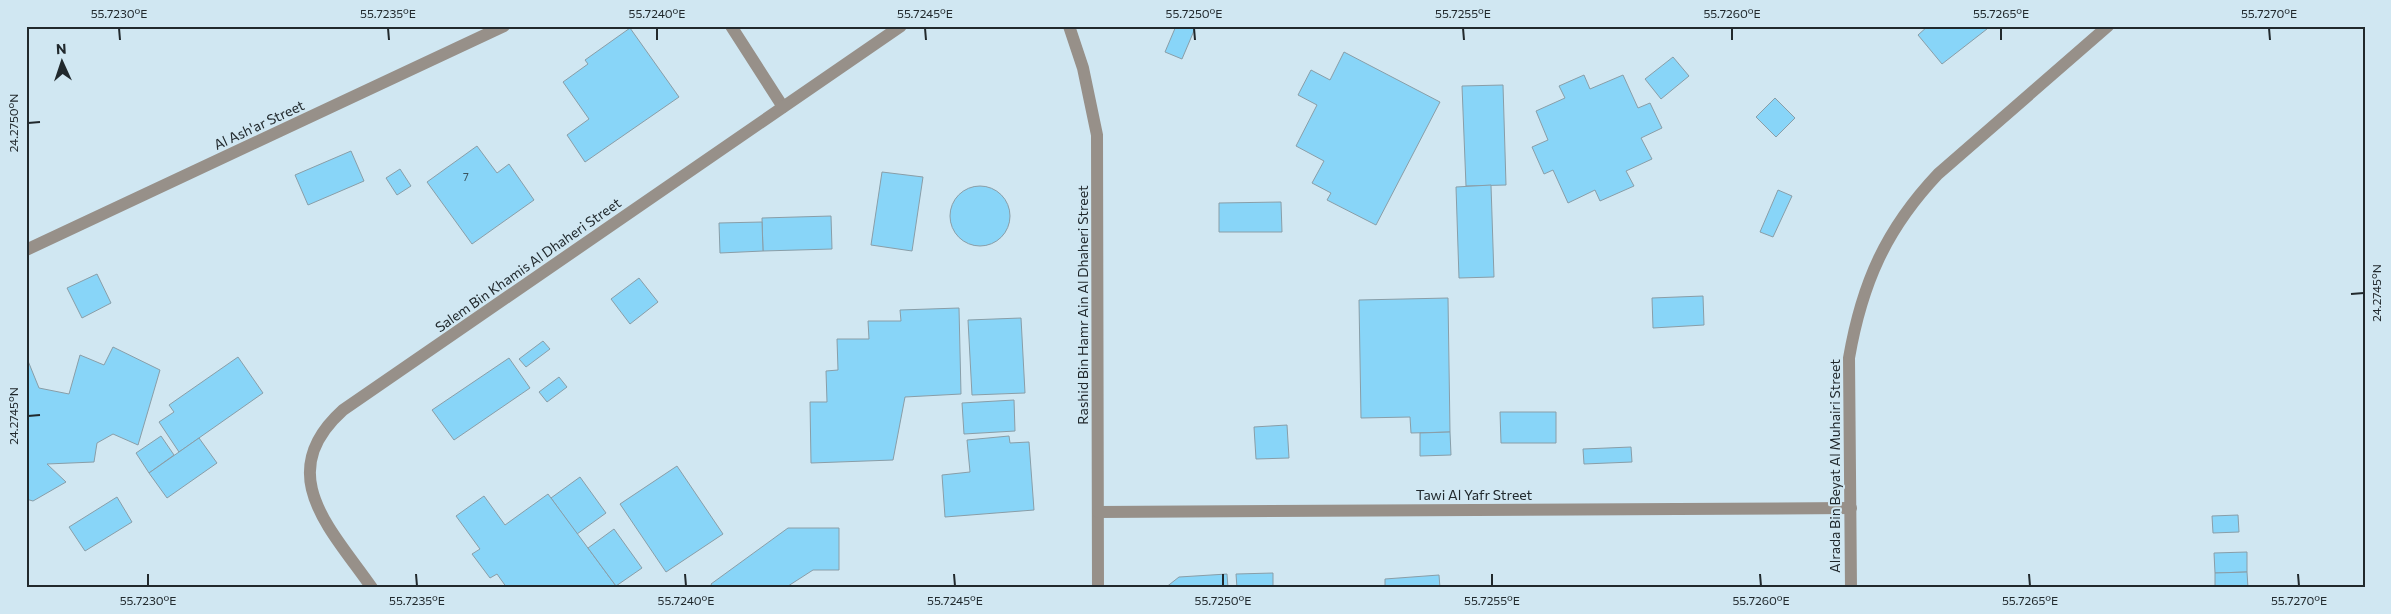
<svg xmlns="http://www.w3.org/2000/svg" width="2391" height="614" viewBox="0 0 2391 614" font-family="Commissioner,sans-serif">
  <rect width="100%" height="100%" fill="#d0e7f2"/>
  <g fill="#88d5f8" stroke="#899ea8">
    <polygon points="1176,26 1196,26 1182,59 1165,52"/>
    <polygon points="1928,26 1984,26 1987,29 1942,64 1918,35"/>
    <polygon points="630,28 679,97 585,162 567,135 589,119 563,82 588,64 585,60"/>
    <polygon points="1344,52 1440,102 1376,225 1327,200 1331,193 1312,183 1324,161 1296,146 1317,105 1298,95 1311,70 1330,80"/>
    <polygon points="1673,57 1689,76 1661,99 1645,79"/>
    <polygon points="1584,75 1590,89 1623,75 1638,108 1650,103 1662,128 1641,138 1652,159 1626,171 1634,186 1600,201 1595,190 1568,203 1553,170 1544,174 1532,147 1548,140 1536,111 1565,98 1559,86"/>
    <polygon points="1503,85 1506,185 1466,186 1462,86"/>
    <polygon points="1775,98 1795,118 1776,137 1756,117"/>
    <polygon points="477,146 497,173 509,164 534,200 472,244 427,182"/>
    <polygon points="351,151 364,181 308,205 295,175"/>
    <polygon points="400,169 411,186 397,195 386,178"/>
    <polygon points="882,172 923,177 912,251 871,245"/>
    <polygon points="1491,185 1494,277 1459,278 1456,187"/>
    <circle cx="980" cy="216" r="30"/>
    <polygon points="1778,190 1792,196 1773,237 1760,232"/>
    <polygon points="1281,202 1282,232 1219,232 1219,203"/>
    <polygon points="831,216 832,249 763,251 762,218"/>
    <polygon points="762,222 763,251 720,253 719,223"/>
    <polygon points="97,274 111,303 82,318 67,288"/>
    <polygon points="639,278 658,302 630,324 611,299"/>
    <polygon points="1703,296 1704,325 1653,328 1652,298"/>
    <polygon points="1448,298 1450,432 1411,433 1410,417 1361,418 1359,300"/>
    <polygon points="959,308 961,394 905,397 893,460 811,463 810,402 827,402 826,371 838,370 837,339 869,339 868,321 901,321 900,310"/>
    <polygon points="1021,318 1025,393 972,395 968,320"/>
    <polygon points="543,341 550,349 526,367 519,359"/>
    <polygon points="113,347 160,370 138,445 113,434 97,443 94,462 47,464 66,482 33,501 26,499 26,356 39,388 69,394 80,355 104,365"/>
    <polygon points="238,357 263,393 179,452 159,422 174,412 169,405"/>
    <polygon points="509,358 530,388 454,440 432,410"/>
    <polygon points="559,377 567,387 547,402 539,392"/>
    <polygon points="1014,400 1015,431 964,434 962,403"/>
    <polygon points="1500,412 1556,412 1556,443 1501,443"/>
    <polygon points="1287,425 1289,458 1256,459 1254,427"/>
    <polygon points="1450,432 1451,455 1420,456 1420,433"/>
    <polygon points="161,436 174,455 149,473 136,453"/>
    <polygon points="1009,436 1010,443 1029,442 1034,510 945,517 942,475 970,472 967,440"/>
    <polygon points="199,438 217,463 167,498 149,473"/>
    <polygon points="1631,447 1632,462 1584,464 1583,449"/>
    <polygon points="677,466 723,534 666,572 620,504"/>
    <polygon points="580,477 606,513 577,534 551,498"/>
    <polygon points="548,494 616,586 614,588 507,588 497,574 490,578 472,554 480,549 456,516 484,496 505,525"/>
    <polygon points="117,497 132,522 85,551 69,527"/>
    <polygon points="2238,515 2239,532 2213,533 2212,516"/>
    <polygon points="788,528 839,528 839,570 813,570 785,588 713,588 711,584"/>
    <polygon points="614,529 642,568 616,586 588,548"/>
    <polygon points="2247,552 2247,572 2215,573 2214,553"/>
    <polygon points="2247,572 2248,588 2215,588 2215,573"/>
    <polygon points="1273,573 1273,588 1237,588 1236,574"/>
    <polygon points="1227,574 1228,588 1165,588 1179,577"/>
    <polygon points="1439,575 1440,588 1385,588 1385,579"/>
  </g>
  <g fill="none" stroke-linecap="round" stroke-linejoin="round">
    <g stroke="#979089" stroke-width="12">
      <polyline points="731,26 783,107"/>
      <polyline points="1069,26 1083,68 1097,135 1098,588"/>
      <polyline points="26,250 504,26"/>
      <polyline points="1098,512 1851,508"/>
      <path d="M372,588C331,529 272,474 343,410L901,26"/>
      <path d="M1851,588L1849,358C1862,283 1886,229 1938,174L2108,26"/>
    </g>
  </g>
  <path fill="none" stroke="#21292d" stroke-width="2" d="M119,28L120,40M388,28L389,40M657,28V40M925,28L926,40M1194,28L1195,40M1463,28L1464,40M1732,28V40M2001,28V40M2269,28L2270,40M28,123L40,122M2351,294L2364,293M28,416L40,415M148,574V586M416,574L417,586M685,574L686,586M954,574L955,586M1223,574V586M1492,574V586M1760,574L1761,586M2029,574L2030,586M2298,574L2299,586"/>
  <g text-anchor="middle" stroke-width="4" stroke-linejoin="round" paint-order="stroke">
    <g font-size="11" fill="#3b5460">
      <text x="466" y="181">7</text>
    </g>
    <g font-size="14" fill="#21292d" stroke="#d0e7f2">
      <text transform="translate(259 125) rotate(-25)" y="5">Al Ash'ar Street</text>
      <text transform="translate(528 265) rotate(-35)" y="5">Salem Bin Khamis Al Dhaheri Street</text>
      <text transform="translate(1083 305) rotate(-90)" y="5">Rashid Bin Hamr Ain Al Dhaheri Street</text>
      <text transform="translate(1835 466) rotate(-90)" y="5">Alrada Bin Beyat Al Muhairi Street</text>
      <text x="1474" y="500">Tawi Al Yafr Street</text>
    </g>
  </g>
  <rect width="2391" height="614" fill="none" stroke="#d0e7f2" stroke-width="55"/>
  <g transform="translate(62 62) rotate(357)" stroke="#d0e7f2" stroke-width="4" paint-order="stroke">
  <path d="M0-4L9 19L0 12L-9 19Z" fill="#21292d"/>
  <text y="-8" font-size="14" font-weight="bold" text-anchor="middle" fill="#21292d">N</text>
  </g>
  <rect x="28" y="28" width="2336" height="558" fill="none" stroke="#21292d" stroke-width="2"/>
  <g font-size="12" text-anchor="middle" fill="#21292d">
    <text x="119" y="18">55.7230°E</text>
    <text x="388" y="18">55.7235°E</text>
    <text x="657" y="18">55.7240°E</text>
    <text x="925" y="18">55.7245°E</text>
    <text x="1194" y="18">55.7250°E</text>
    <text x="1463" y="18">55.7255°E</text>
    <text x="1732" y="18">55.7260°E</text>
    <text x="2001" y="18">55.7265°E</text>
    <text x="2269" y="18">55.7270°E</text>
    <text transform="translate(14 123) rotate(-90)" y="4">24.2750°N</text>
    <text transform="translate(2377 293) rotate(-90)" y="4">24.2745°N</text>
    <text transform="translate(14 416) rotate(-90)" y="4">24.2745°N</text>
    <text x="148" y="605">55.7230°E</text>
    <text x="417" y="605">55.7235°E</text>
    <text x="686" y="605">55.7240°E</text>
    <text x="955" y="605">55.7245°E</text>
    <text x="1223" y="605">55.7250°E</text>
    <text x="1492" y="605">55.7255°E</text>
    <text x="1761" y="605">55.7260°E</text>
    <text x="2030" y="605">55.7265°E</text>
    <text x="2299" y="605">55.7270°E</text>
  </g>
</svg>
